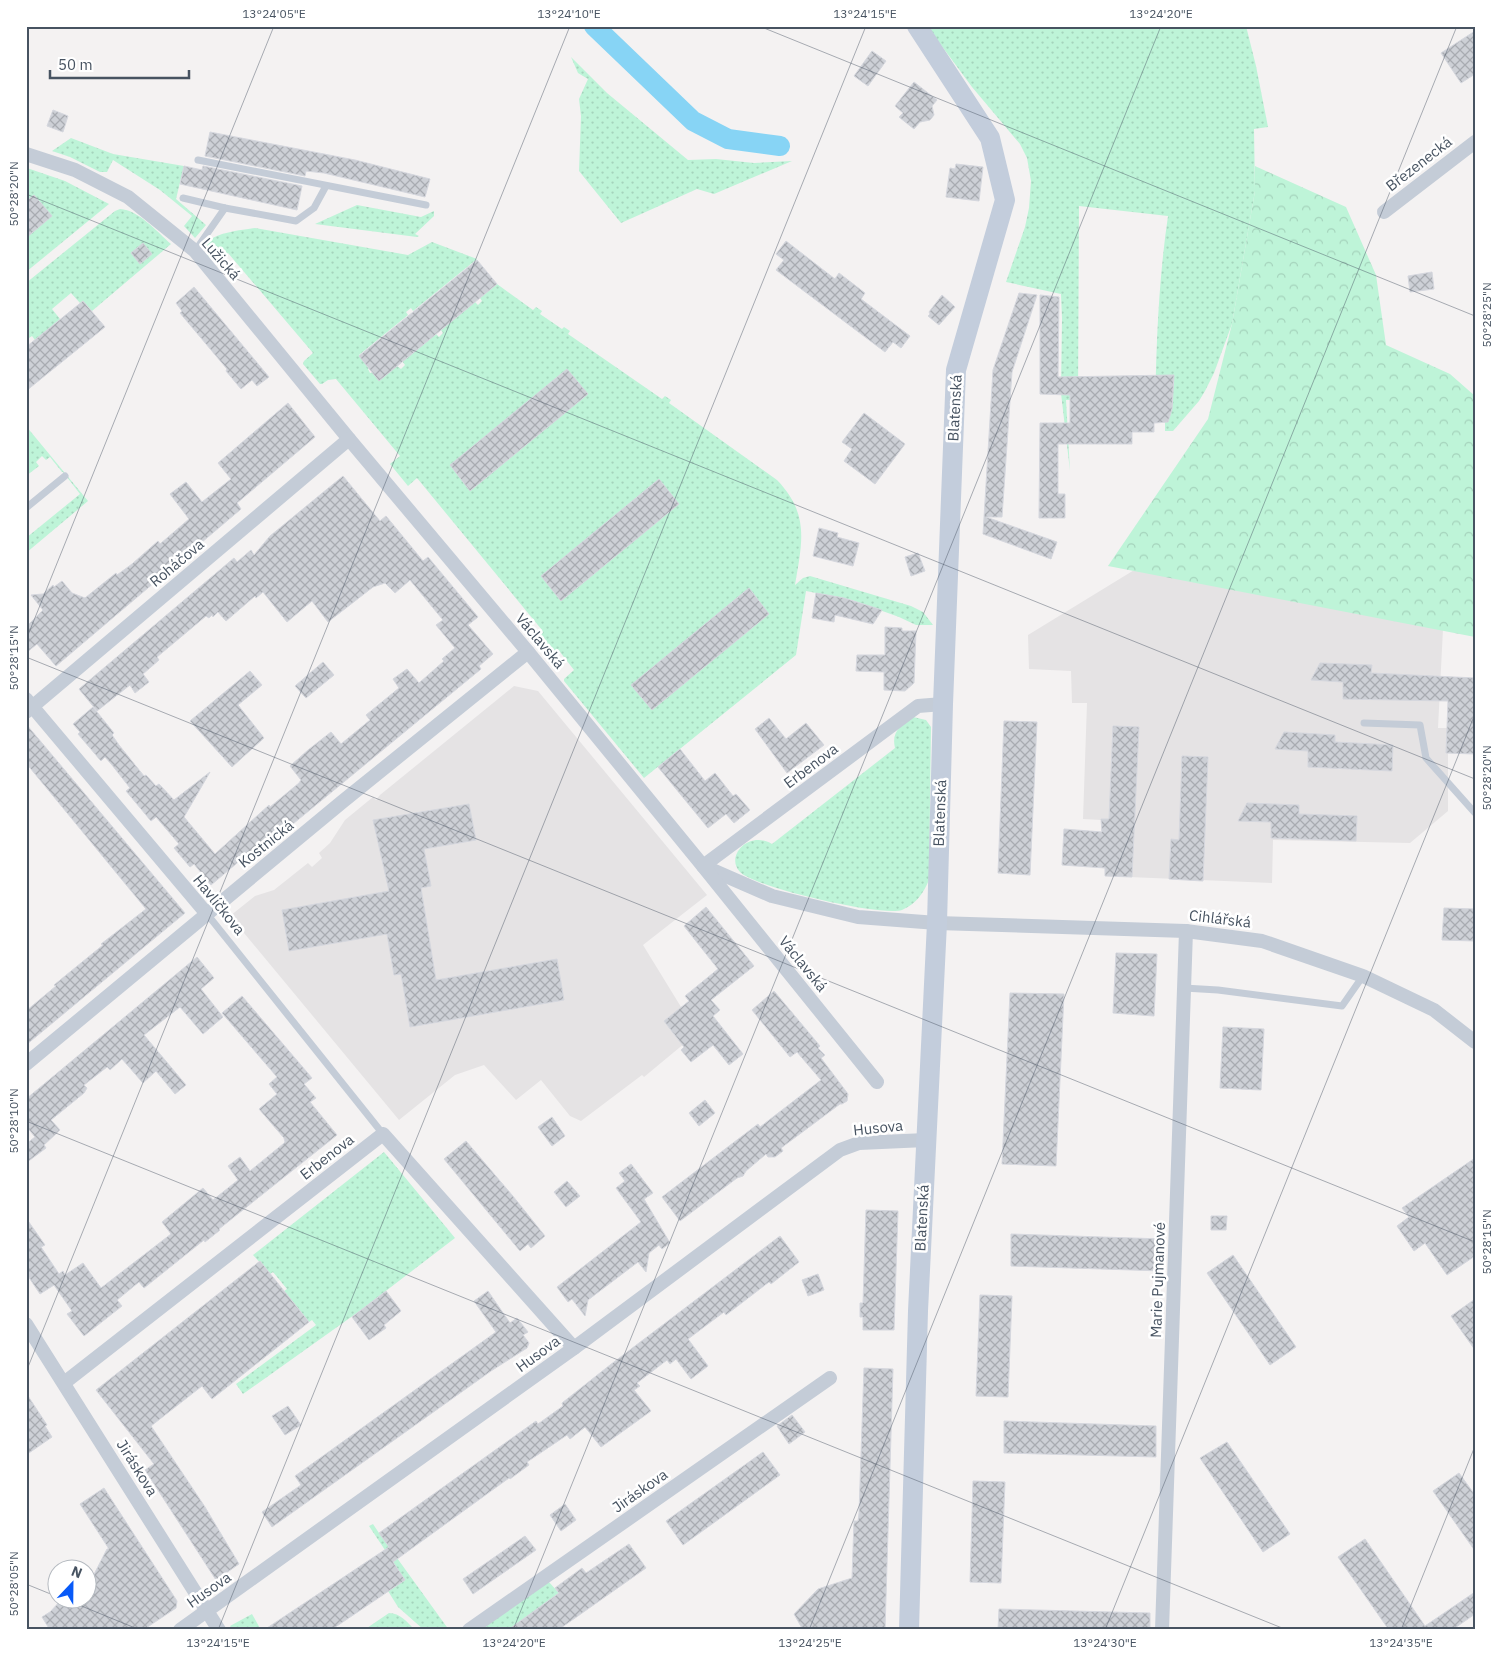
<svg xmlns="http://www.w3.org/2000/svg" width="1501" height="1656" viewBox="0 0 1501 1656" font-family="'IBM Plex Sans',sans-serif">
  <defs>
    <pattern id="green-dots" width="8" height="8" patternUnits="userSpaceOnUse" patternTransform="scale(1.25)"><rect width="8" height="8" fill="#bef4d8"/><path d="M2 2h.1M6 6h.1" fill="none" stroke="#a5d3bc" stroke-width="1.8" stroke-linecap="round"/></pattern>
    <pattern id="forest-crowns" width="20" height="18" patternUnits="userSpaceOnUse" patternTransform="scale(1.25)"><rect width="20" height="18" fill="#bef4d8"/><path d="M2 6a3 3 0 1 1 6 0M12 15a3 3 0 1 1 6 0" fill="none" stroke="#a5d3bc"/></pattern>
    <pattern id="building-cross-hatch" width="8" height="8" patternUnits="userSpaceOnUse" patternTransform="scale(1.25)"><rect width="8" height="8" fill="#cdd0d6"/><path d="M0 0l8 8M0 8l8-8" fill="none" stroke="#a8abb1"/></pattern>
  </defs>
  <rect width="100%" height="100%" fill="#f4f2f2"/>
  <g fill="#e5e3e4">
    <polygon points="1278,482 1444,609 1438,728 1447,728 1446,753 1448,753 1448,811 1410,843 1273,840 1272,883 1105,876 1105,863 1101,863 1101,820 1083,819 1087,703 1072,703 1071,671 1029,669 1028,635"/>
    <polygon points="514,686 538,691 707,895 643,945 697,1033 644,1077 642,1075 581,1121 570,1116 541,1080 516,1100 484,1065 455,1075 399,1120 230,916 255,896 274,890 308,863 312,867 322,858 319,853 330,843 345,820 373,797 376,800 380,795"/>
  </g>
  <g fill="url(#green-dots)">
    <path d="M927,26H1246L1256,66L1268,127L1254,129L1255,191L1232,324L1214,373L1205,391L1199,401L1173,431H1165V420H1155C1156,351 1158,284 1168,216L1079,206L1078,400H1066L1070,471L1061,393L1062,318L1061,294L1006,282L1025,227L1029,208L1031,181L1027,158L1020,144L972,87Z"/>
    <polygon points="571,57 607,93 688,160 716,159 754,163 792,161 714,194 697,189 621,223 579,171 581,116 579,99 588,79 578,73"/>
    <polygon points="71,138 113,154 184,166 176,199 206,225 195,238 184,226 192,216 160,190 113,160 107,172 100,172 70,157 52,151"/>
    <polygon points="27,168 65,181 109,204 26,272"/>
    <polygon points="357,205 421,217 434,211 434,216 415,234 419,236 417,237 315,224"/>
    <path d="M120,209C139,210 157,232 171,244L92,311L83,301L80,303L71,293L52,309L60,319L35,340L32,336L26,340V283L115,211Z"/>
    <path d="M255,228L408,255L432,242L477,259L413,311L411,308L406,312L408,315L359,355L369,368L368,369L370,373L397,366L401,369L405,365L402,361L436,334L439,337L443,333L441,330L475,302L478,305L482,301L480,298L497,284L533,310L536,307L542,311L540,314L562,329L564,327L570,331L568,334L662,399L665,396L671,400L669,403L777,480C810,514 802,543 795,585L803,578L810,576L911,606L923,612L933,625H916L899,617L852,600L806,591L796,655L644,778L564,681V679L574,670L560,652L550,659L533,638L542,630L417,478L408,486L390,464L400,456L336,379L328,380L322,384H320L303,364L304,361L313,353L228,253L218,260C212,259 208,258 206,252C199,233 244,230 255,228Z"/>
    <polygon points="26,426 88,501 26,553 26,538 80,494 63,472 62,472 50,457 46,460 42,456 36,462 39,466 26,476"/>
    <path d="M913,717L926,720L931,727L929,880C923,894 916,904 902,910C881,917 754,887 740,872C725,857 748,830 772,844L895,748C891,731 901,726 913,717Z"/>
    <polygon points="384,1152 455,1238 361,1310 243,1394 236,1384 316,1325 312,1320 309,1322 284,1291 287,1289 273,1272 270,1274 253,1255"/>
    <polygon points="373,1524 379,1533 449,1630 424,1630 398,1607 388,1591 405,1580 369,1526"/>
    <polygon points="548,1581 559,1593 508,1630 462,1630 477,1619"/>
    <path d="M389,1613C400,1613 407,1622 415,1630H364Z"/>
    <polygon points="252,1614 261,1630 233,1630 230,1626"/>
  </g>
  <polygon fill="url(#forest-crowns)" points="1255,166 1346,207 1376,275 1386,345 1450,374 1475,396 1475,637 1108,566 1208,419 1232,324 1255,191"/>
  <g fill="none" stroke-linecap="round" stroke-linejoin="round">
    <polyline stroke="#87d4f5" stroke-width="20" points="594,26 693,121 728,139 780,146"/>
  </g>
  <g fill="url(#building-cross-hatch)" stroke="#d5d7de">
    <polygon points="1475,31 1475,74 1461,83 1441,53"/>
    <polygon points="872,51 886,61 868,86 854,76"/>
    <polygon points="914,82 937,100 932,106 934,115 930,120 920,122 914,129 899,117 903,113 895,106"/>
    <polygon points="53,110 68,116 63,132 47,126"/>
    <polygon points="210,132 355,160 430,179 425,197 324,173 306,171 305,176 205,156"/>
    <polygon points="956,164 983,167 979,201 946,197 950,168 955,169"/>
    <polygon points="184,166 202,170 203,166 302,186 297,210 180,184"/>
    <polygon points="34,195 52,216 26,238 26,201"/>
    <polygon points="786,241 835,279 839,273 865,293 861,299 910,336 901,348 893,342 885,352 776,270 784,260 776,254"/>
    <polygon points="143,243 152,254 140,264 131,253"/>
    <polygon points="477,260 497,284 379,381 359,356"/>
    <polygon points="1432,272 1434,289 1410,292 1408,276"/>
    <polygon points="194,287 269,377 257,386 252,380 241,389 226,371 227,369 180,313 182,311 176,303"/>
    <polygon points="1019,293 1037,295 1012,372 1002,517 986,517 1057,542 1051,559 983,534 993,370"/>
    <polygon points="942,295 955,307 939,325 928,316 930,314 929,312"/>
    <polygon points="1040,295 1059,297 1058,377 1174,375 1172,409 1168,422 1154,423 1154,432 1132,432 1132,444 1058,444 1058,494 1065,494 1065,518 1039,518 1040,423 1070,423 1070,395 1040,394"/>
    <polygon points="83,301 105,327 26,391 26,347"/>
    <polygon points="567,369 588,394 470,491 450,465"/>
    <polygon points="288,403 315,437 237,503 241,509 56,666 37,644 26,653 26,627 43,610 31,595 43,594 53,585 54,587 62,581 72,593 85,598 116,573 117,575 132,564 158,541 160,544 189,519 170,494 186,482 202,502 231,479 218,463"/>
    <polygon points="864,413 905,444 875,484 844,461 852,449 842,442"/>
    <polygon points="343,476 380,521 386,516 423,561 428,557 478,617 468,625 493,654 479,666 481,669 271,842 246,862 243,858 211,885 194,864 190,867 174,848 179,844 156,817 151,821 126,791 130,788 112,765 105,757 101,761 78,734 80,732 73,724 93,707 114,733 112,735 119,745 144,776 146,775 156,786 159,784 174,800 210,772 184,817 215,854 269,805 270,807 299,783 301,780 290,766 308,750 331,732 341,744 370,720 366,715 399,688 393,679 407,669 419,683 444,661 442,659 455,648 436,625 443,620 410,580 395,593 385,583 373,587 328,622 312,601 287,622 263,592 256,598 255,596 226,621 218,612 213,617 212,615 209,618 206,616 157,657 159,660 143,674 149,682 135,693 130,685 97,711 79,689 234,558 237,562 251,550 254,555 270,536"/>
    <polygon points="659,479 679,504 561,601 541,576"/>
    <polygon points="819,528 838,533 837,537 859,543 853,566 813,556"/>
    <polygon points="918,553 925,571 911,576 905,557"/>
    <polygon points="749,588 769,614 652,710 631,685"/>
    <polygon points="816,593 844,598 882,610 873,624 835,615 834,622 812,618"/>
    <polygon points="885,627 902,628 902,631 916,631 914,683 905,691 884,690 884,672 856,671 857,655 885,655"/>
    <polygon points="323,662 334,675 306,698 295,686"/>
    <polygon points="1320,663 1372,665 1371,673 1475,678 1475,754 1446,753 1448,701 1343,699 1343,682 1311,680"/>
    <polygon points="250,671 262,685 238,705 264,738 232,767 190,721"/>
    <polygon points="769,718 786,739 806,723 824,745 787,773 755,729"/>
    <polygon points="1004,721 1037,722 1030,875 998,873"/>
    <polygon points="26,724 185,913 26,1045 26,1011 56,986 54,985 103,945 101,944 146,909 26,763"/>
    <polygon points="1113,726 1139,727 1132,877 1105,876 1105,868 1062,865 1064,829 1102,832 1101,819 1109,819"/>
    <polygon points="1284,732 1335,735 1335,742 1393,745 1392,771 1308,767 1308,751 1275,749"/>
    <polygon points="680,749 705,781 715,773 733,796 736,794 750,810 734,823 726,814 708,828 658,767"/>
    <polygon points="1182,756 1208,757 1203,881 1169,879 1171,839 1179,840"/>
    <polygon points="1247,803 1299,805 1299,814 1357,816 1356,841 1271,838 1271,822 1238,821"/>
    <polygon points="469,804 476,840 424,849 431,886 421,888 436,980 557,959 564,1000 410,1027 401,974 394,975 387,934 289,951 282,910 389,891 373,820"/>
    <polygon points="706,907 754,966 711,1000 720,1010 713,1016 743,1054 729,1065 713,1045 691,1062 681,1050 684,1047 664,1021 689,1001 685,996 718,969 684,926"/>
    <polygon points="1444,908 1475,909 1475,941 1442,940"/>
    <polygon points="1116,953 1157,954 1154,1016 1113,1013"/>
    <polygon points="197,957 214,978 201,989 223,1017 203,1034 180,1007 144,1035 186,1085 175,1094 156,1071 143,1083 122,1059 110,1070 107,1067 84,1085 87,1088 84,1093 51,1120 60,1130 44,1145 46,1148 26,1163 26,1144 35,1137 26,1126 26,1099"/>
    <polygon points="774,991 820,1046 818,1048 825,1055 821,1058 848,1094 847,1101 842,1104 840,1104 781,1148 783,1151 775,1157 768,1157 766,1154 746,1171 743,1176 737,1178 680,1221 662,1197 758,1124 760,1127 821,1080 797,1052 790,1057 752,1010"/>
    <polygon points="1010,993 1064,994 1056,1166 1002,1164"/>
    <polygon points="242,996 312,1078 304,1084 316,1098 310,1102 337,1135 219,1229 220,1230 205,1242 204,1240 144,1288 139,1282 117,1300 122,1306 84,1336 67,1314 72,1311 54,1285 40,1294 26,1273 26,1218 45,1245 41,1247 59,1274 63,1271 65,1275 83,1263 101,1288 171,1234 162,1222 203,1188 213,1200 238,1180 228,1166 240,1157 250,1171 283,1144 285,1142 284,1138 259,1109 277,1094 269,1084 277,1077 222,1013"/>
    <polygon points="1223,1027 1264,1029 1261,1090 1220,1088"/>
    <polygon points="705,1100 715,1113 699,1126 689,1113"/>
    <polygon points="552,1117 565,1136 552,1146 538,1127"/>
    <polygon points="466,1141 512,1195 545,1236 531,1248 528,1244 520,1251 444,1159"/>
    <polygon points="1475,1158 1475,1256 1447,1275 1425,1243 1414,1251 1397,1226 1409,1217 1402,1208"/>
    <polygon points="631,1164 653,1193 644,1199 670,1243 662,1249 659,1245 649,1253 646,1272 638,1262 588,1300 585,1316 572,1299 568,1302 557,1287 641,1222 616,1188 625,1181 619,1173"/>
    <polygon points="567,1181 580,1196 566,1207 554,1192"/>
    <polygon points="866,1210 898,1211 894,1330 863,1330 863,1317 860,1317 860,1303 863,1303"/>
    <polygon points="1211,1216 1227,1216 1226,1230 1211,1230"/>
    <polygon points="1011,1234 1163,1239 1162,1271 1011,1266"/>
    <polygon points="780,1236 799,1262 771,1284 769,1282 726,1315 724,1312 688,1339 708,1366 691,1379 676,1359 670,1364 667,1360 637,1383 640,1386 634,1390 651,1411 601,1447 585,1427 570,1439 567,1435 527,1462 529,1465 510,1479 509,1478 393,1562 405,1580 331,1630 264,1630 389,1547 379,1533 536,1421 538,1424 563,1406 562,1403 610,1365"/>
    <polygon points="1233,1255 1296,1347 1270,1365 1207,1273"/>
    <polygon points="260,1261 309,1322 212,1399 202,1386 151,1426 205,1507 239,1564 216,1580 145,1470 154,1464 96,1390"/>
    <polygon points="818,1274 824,1290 808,1296 802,1280"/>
    <polygon points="386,1291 401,1311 384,1325 386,1328 369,1340 352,1317"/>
    <polygon points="488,1291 510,1323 517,1318 528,1332 523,1335 529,1343 527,1348 491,1371 272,1527 262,1512 301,1485 295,1476 496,1332 474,1301"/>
    <polygon points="980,1295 1012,1296 1008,1397 976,1396"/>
    <polygon points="1475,1299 1475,1350 1451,1316"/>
    <polygon points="864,1368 893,1369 885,1630 803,1630 794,1614 818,1589 852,1578 854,1521 858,1521 859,1513"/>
    <polygon points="26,1393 47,1425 45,1426 52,1437 26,1455"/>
    <polygon points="288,1406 301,1425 285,1435 272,1416"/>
    <polygon points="792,1415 805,1432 789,1444 777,1426"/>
    <polygon points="1004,1421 1156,1426 1156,1457 1004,1453"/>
    <polygon points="1227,1442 1290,1534 1263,1552 1200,1458"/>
    <polygon points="763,1452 780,1475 683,1545 666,1521"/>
    <polygon points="1459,1473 1475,1495 1475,1551 1433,1491"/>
    <polygon points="973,1481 1005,1482 1001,1583 970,1582"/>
    <polygon points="104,1488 177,1601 176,1608 143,1630 50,1630 42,1617 50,1612 63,1598 88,1598 88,1586 107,1549 109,1549 80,1504"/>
    <polygon points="565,1504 576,1520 561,1531 550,1515"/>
    <polygon points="525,1536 536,1550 473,1594 463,1579"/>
    <polygon points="1365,1539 1425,1626 1475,1592 1475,1614 1452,1630 1389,1630 1338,1557"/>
    <polygon points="629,1544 646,1568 558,1630 508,1630 559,1593 555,1588 582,1568 586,1573"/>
    <polygon points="999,1609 1150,1613 1150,1630 998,1630"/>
  </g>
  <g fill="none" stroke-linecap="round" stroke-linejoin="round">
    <g stroke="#c4ccd7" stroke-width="7">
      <polyline points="198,160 426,205"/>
      <polyline points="183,198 225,208 296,221 314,208 326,186"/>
      <polyline points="195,251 225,208"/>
      <polyline points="26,508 65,476"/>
      <polyline points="1364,723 1420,725 1426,758 1475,813"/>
      <polyline points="207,914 383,1134"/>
      <polyline points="1184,988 1218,990 1342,1006 1363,976"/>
    </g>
    <g stroke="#c4ccd7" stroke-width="14">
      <polyline points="26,154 75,170 128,197 195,251 349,439 528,652 703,866 772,896 858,917 937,923 1186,931 1262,941 1363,976 1434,1010 1475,1042"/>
      <polyline points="1384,212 1475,142"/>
      <polyline points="26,699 207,914"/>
      <polyline points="26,712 349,439"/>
      <polyline points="26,1064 342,802 528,652"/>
      <polyline points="877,1082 703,866 918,706 943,704"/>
      <polyline points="26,1324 219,1630"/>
      <polyline points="64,1383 383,1134 574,1348"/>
      <polyline points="180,1630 574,1348 840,1150 859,1143 926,1140"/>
      <polyline points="469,1630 830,1378"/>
      <polyline points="1162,1630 1186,931"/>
    </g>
    <polyline stroke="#c3cddc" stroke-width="20" points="909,1630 918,1311 937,923 943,704 956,370 1005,200 990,138 917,26"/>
  </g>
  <path fill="none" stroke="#475361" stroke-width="1" stroke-opacity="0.45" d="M759,26L1475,316M26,194L1475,779M26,640L274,26M26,657L1475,1242M26,1121L1287,1630M26,1372L570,26M26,1584L58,1597M62,1598L140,1630M218,1630L866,26M513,1630L1161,26M809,1630L1457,26M1105,1630L1475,714M1401,1630L1475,1446"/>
  <g text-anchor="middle" stroke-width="5" stroke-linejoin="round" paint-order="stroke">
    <g font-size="15" fill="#475361" stroke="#fff">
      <text transform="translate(1419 164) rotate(-38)" y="5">Březenecká</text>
      <text transform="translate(221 259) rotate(49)" y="5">Lužická</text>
      <text transform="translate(955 408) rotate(-87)" y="5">Blatenská</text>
      <text transform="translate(177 563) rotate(-40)" y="5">Roháčova</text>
      <text transform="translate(540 641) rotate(50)" y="5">Václavská</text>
      <text transform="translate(811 766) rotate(-37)" y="5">Erbenova</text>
      <text transform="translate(940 813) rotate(-88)" y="5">Blatenská</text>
      <text transform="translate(266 844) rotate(-39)" y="5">Kostnická</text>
      <text transform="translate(219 905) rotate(51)" y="5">Havlíčkova</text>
      <text transform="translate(1220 919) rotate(7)" y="5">Cihlářská</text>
      <text transform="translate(803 964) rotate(51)" y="5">Václavská</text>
      <text transform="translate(878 1128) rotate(-6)" y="5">Husova</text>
      <text transform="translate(327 1157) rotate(-38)" y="5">Erbenova</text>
      <text transform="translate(922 1218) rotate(-87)" y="5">Blatenská</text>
      <text transform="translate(1158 1280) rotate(-88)" y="5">Marie Pujmanové</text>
      <text transform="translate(538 1354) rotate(-36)" y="5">Husova</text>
      <text transform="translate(137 1468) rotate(58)" y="5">Jiráskova</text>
      <text transform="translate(640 1491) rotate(-35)" y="5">Jiráskova</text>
      <text transform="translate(209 1590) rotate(-35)" y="5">Husova</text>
    </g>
  </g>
  <rect width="1501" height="1656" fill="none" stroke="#ffffff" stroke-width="55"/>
  <g transform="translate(72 1584) rotate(22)"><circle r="24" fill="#ffffff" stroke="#b5bac0"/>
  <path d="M0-4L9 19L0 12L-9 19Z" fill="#085af8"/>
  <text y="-8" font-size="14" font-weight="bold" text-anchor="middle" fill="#475361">N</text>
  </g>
  <path d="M50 70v8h139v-8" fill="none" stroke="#475361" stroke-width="2.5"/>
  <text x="58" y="70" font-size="15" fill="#475361" stroke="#ffffff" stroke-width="4" paint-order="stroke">50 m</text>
  <rect x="28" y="28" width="1446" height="1600" fill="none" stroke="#475361" stroke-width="2"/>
  <g font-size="12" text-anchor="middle" fill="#475361">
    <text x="274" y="18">13°24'05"E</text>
    <text x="569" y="18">13°24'10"E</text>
    <text x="865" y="18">13°24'15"E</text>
    <text x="1161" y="18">13°24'20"E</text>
    <text transform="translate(14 194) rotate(-90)" y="4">50°28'20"N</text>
    <text transform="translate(1487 315) rotate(-90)" y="4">50°28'25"N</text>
    <text transform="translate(14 658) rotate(-90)" y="4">50°28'15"N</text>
    <text transform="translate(1487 778) rotate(-90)" y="4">50°28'20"N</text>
    <text transform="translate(14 1121) rotate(-90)" y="4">50°28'10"N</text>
    <text transform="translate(1487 1242) rotate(-90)" y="4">50°28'15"N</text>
    <text transform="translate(14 1584) rotate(-90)" y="4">50°28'05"N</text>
    <text x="218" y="1647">13°24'15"E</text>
    <text x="514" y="1647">13°24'20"E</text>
    <text x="810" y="1647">13°24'25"E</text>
    <text x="1105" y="1647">13°24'30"E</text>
    <text x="1401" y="1647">13°24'35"E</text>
  </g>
</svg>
